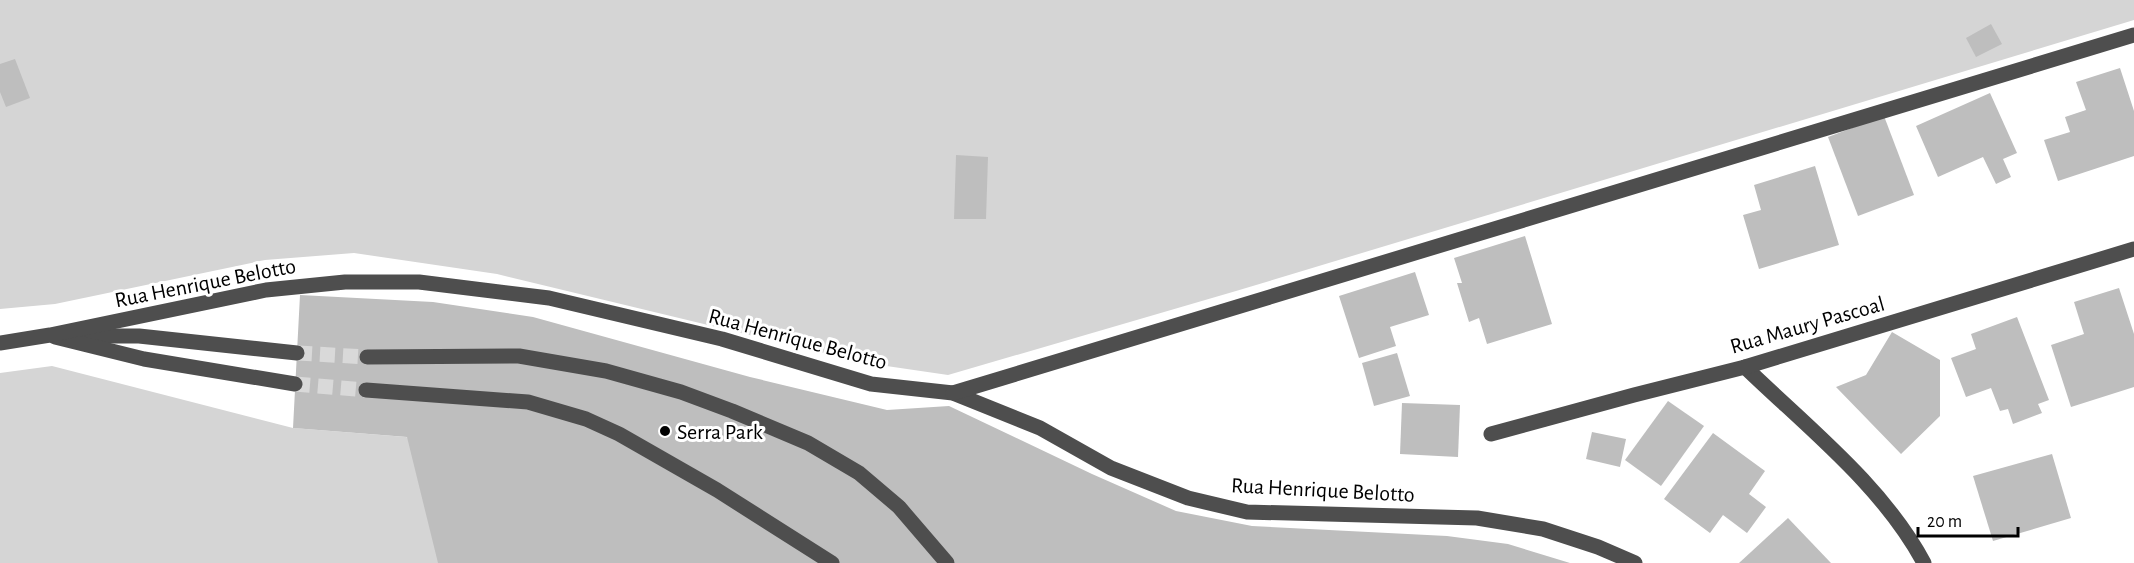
<svg xmlns="http://www.w3.org/2000/svg" width="2134" height="563" viewBox="0 0 2134 563" font-family="'Alegreya Sans',sans-serif">
  <rect width="100%" height="100%" fill="#fff"/>
  <g fill="#d5d5d5">
    <polygon points="0,0 2134,0 2134,20 1236,291 948,375 866,363 497,274 354,253 265,260 55,304 0,309"/>
    <polygon points="52,366 293,428 406,437 793,563 0,563 0,373"/>
  </g>
  <g fill="#bebebe">
    <polygon points="1991,24 2002,44 1976,57 1966,38"/>
    <polygon points="15,59 30,98 6,107 0,92 0,64"/>
    <polygon points="2120,68 2134,111 2134,156 2058,181 2044,140 2070,132 2065,117 2086,110 2076,82"/>
    <polygon points="1990,93 2017,153 2003,159 2011,177 1996,184 1983,157 1938,177 1916,126"/>
    <polygon points="1884,116 1914,195 1858,216 1828,137"/>
    <polygon points="956,155 988,157 986,219 954,219"/>
    <polygon points="1815,166 1839,245 1759,269 1743,215 1761,210 1754,185"/>
    <polygon points="1525,236 1552,324 1487,344 1479,318 1469,322 1457,283 1462,283 1454,258"/>
    <polygon points="1415,272 1429,315 1390,327 1396,346 1359,358 1339,296"/>
    <polygon points="2119,288 2134,334 2134,387 2071,407 2051,345 2084,334 2074,302"/>
    <polygon points="300,295 433,302 533,317 750,377 887,410 949,406 1092,474 1176,511 1252,526 1447,536 1508,544 1570,563 438,563 407,437 293,428"/>
    <polygon points="2017,317 2049,400 2038,404 2042,413 2013,424 2008,409 2000,411 1991,388 1966,397 1951,358 1976,349 1971,334"/>
    <polygon points="1892,332 1940,360 1940,416 1901,454 1836,387 1866,375"/>
    <polygon points="1397,353 1410,396 1374,406 1362,363"/>
    <polygon points="1668,401 1704,426 1661,486 1625,460"/>
    <polygon points="1402,403 1460,405 1458,457 1400,454"/>
    <polygon points="1592,432 1626,439 1620,467 1586,459"/>
    <polygon points="1713,433 1765,471 1749,494 1766,507 1747,533 1723,515 1710,533 1664,499"/>
    <polygon points="2052,454 2071,518 1993,541 1973,476"/>
    <polygon points="1788,518 1831,563 1739,563"/>
  </g>
  <g fill="none" stroke-linecap="round" stroke-linejoin="round">
    <g stroke="#d9d9d9" stroke-width="15" stroke-dasharray="15 8" stroke-linecap="butt">
      <polyline points="297,353 367,357"/>
      <polyline points="295,384 366,390"/>
    </g>
    <g stroke="#4e4e4e" stroke-width="15">
      <polyline points="80,336 139,336 297,353"/>
      <polyline points="55,337 144,359 295,384"/>
      <polyline points="0,343 50,335 266,290 345,282 419,282 549,298 722,339 871,384 953,393 1040,428 1111,468 1188,498 1247,512 1477,518 1543,529 1598,547 1635,563"/>
      <polyline points="367,357 519,356 606,371 681,392 732,411 808,443 859,473 899,507 947,563"/>
      <path d="M1745,367C1807,427 1883,486 1924,563"/>
      <polyline points="366,390 528,402 586,419 619,434 717,490 832,563"/>
      <polyline points="953,393 2134,35"/>
      <polyline points="1491,434 1634,395 1745,367 2134,249"/>
    </g>
  </g>
  <circle fill="#000" stroke="#fff" stroke-width="2" cx="665" cy="431" r="6"/>
  <g text-anchor="middle" stroke-width="6" stroke-linejoin="round" paint-order="stroke">
    <g font-size="22" fill="#000" stroke="#fff">
      <text transform="translate(205 282) rotate(-11)" y="8">Rua Henrique Belotto</text>
      <text transform="translate(1807 324) rotate(-16)" y="8">Rua Maury Pascoal</text>
      <text transform="translate(798 338) rotate(15)" y="8">Rua Henrique Belotto</text>
      <text transform="translate(1323 489) rotate(3)" y="8">Rua Henrique Belotto</text>
    </g>
    <g font-size="22" fill="#000" stroke="#fff" text-anchor="start">
      <text x="677" y="439">Serra Park</text>
    </g>
  </g>
  <path d="M1918 527v9h100v-9" fill="none" stroke="#000000" stroke-width="3"/>
  <text x="1927" y="527" font-size="18" fill="#000000" stroke="#ffffff" stroke-width="4.5" paint-order="stroke">20 m</text>
</svg>
